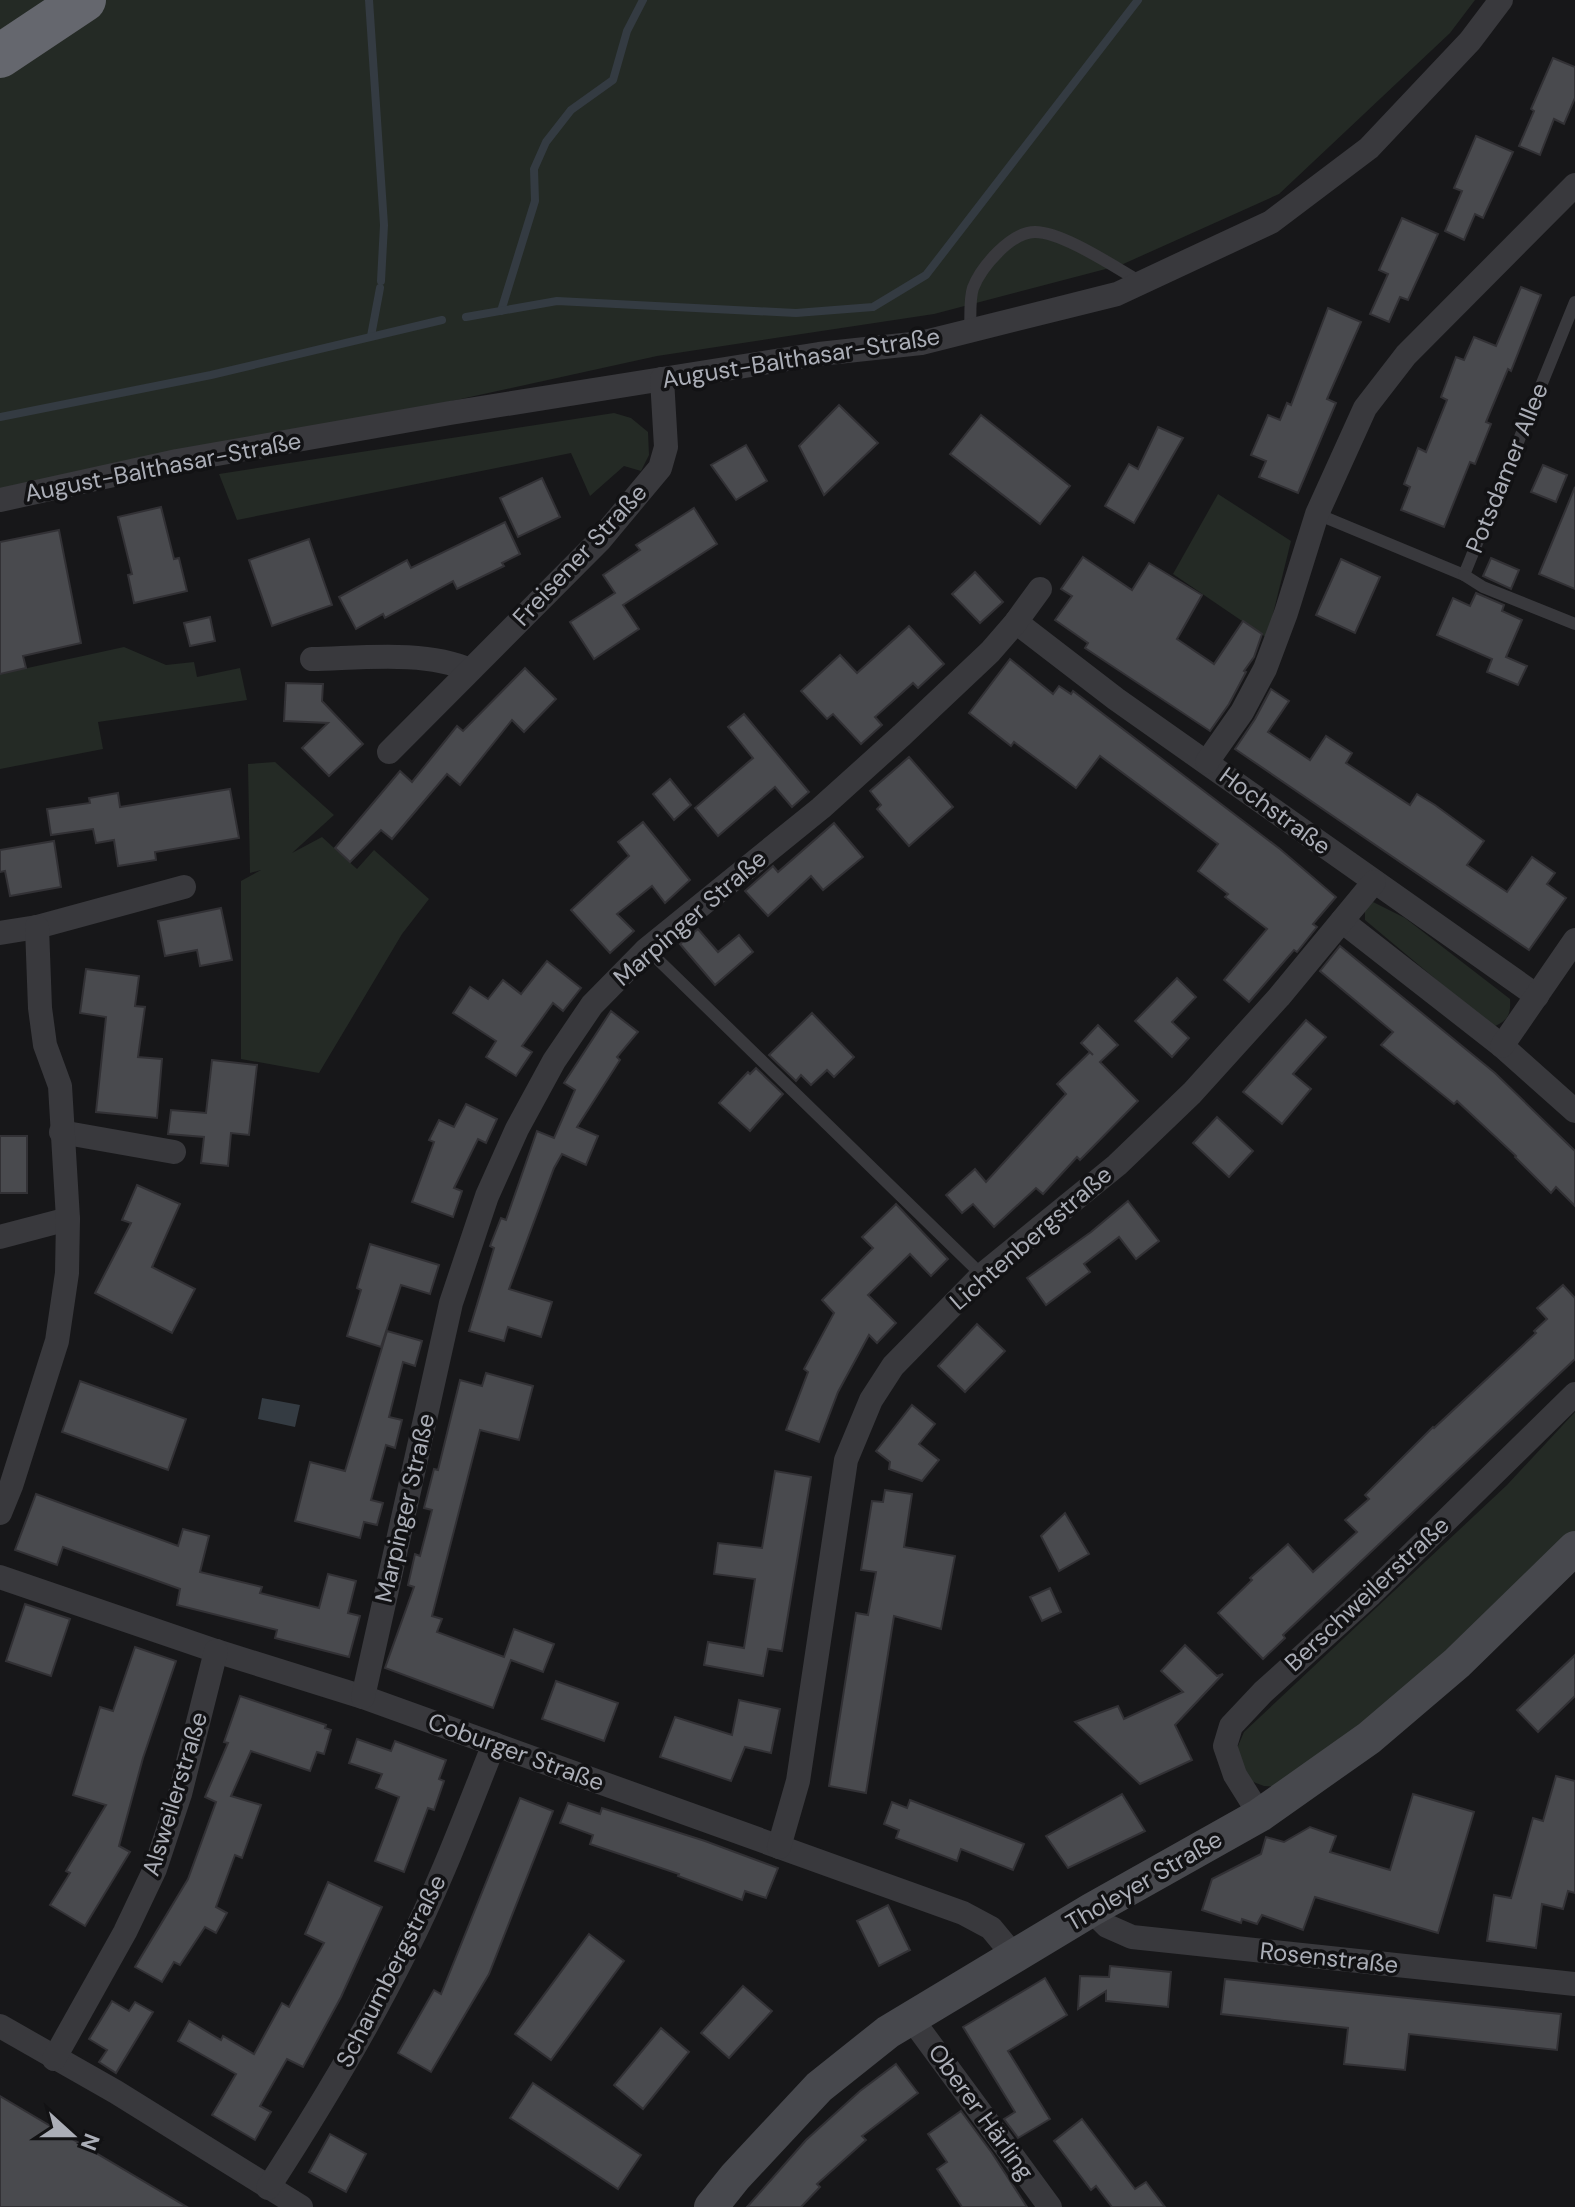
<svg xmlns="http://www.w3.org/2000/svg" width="1575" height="2207" viewBox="0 0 1575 2207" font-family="'DM Sans',sans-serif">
  <rect width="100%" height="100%" fill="#171719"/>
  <g fill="#242a25">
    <polygon points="0,0 1475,0 1450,33 1279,194 1121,265 934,314 657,356 0,500"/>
    <polygon points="614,413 631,418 648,432 649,455 641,471 624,466 590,496 571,453 237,520 219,474"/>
    <polygon points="1218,494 1291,541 1267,638 1173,574"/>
    <polygon points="124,647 166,665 194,662 197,677 240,668 247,700 98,722 103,749 0,769 0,674"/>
    <polygon points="275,762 334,815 292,853 322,837 357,869 374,850 429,899 402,934 319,1073 241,1059 241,881 261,870 250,873 248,764"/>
    <path d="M1373,902L1405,918L1510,999C1511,1014 1508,1021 1493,1027L1365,920V908Z"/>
    <polygon points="1575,1412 1575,1531 1366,1725 1282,1787 1264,1786 1248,1780 1236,1761 1238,1746 1244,1732 1507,1485"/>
  </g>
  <polygon fill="#343b42" points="262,1398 300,1405 295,1427 258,1419"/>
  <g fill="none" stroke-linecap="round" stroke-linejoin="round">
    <g stroke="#343b42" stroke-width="8">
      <polyline points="369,0 384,225 381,281"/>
      <polyline points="501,311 535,201 534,169 546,142 571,110 613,80 627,31 643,0"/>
      <polyline points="466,317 557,301 796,313 873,307 926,275 1138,0"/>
      <polyline points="371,336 380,288"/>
      <polyline points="0,417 211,375 442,320"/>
    </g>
  </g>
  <g fill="#494a4e" stroke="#323135" stroke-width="2">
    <polygon points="1553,58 1575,67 1575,98 1564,124 1554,119 1540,155 1519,146 1534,111 1531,109"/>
    <polygon points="1476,136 1513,152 1483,218 1475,214 1464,240 1445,231 1462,191 1454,188"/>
    <polygon points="1402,218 1438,234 1408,300 1400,297 1389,322 1370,314 1388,274 1379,270"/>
    <polygon points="1521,287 1541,295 1511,371 1508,369 1486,422 1491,424 1475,464 1470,462 1444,527 1401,510 1410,487 1404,484 1418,448 1426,452 1447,400 1441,397 1456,357 1464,360 1474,337 1496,346"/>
    <polygon points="1328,308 1361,322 1327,399 1336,403 1298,493 1259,477 1266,461 1251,455 1268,415 1280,420 1287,403 1291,405"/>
    <polygon points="839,405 878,443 824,495 799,446"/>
    <polygon points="981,415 1070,486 1040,524 950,454"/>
    <polygon points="1158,427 1183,438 1134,523 1105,506 1129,464 1138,469"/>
    <polygon points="746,445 767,481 736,500 711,465"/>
    <polygon points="1543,465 1567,475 1556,502 1531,492"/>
    <polygon points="542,478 560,517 518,537 500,498"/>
    <polygon points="1575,487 1575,589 1539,574"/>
    <polygon points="161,507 174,559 179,558 187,591 134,603 128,575 132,574 118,517"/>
    <polygon points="694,508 717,544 623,605 639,629 594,659 570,622 615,593 603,575 640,550 636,545"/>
    <polygon points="505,522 520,554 502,563 504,566 457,589 453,581 385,618 383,614 356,629 339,597 407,560 411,568"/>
    <polygon points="59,530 81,643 23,656 26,668 0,674 0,542"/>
    <polygon points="309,539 332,605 272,626 249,560"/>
    <polygon points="1083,557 1132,590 1149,563 1202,595 1177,639 1214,664 1243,621 1262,634 1254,657 1244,671 1246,672 1229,704 1210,731 1085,648 1088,643 1055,620 1072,596 1061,589"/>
    <polygon points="1491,558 1519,570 1511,589 1483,576"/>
    <polygon points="1341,559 1380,577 1355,633 1316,615"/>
    <polygon points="975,572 1003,602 980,623 952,594"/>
    <polygon points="1476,593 1504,605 1502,611 1522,620 1506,657 1527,666 1518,685 1487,672 1492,659 1437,635 1453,598 1470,606"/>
    <polygon points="210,617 215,641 190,646 184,623"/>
    <polygon points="909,626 944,664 918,688 913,683 875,717 882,725 861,744 833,714 827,719 801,691 840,655 857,673"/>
    <polygon points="1010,659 1053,694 1059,686 1071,694 1073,691 1280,849 1336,897 1313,924 1317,927 1297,952 1294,950 1249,1002 1224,980 1267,929 1225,897 1228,894 1198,871 1218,844 1100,756 1076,788 1014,742 1011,746 969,713"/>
    <polygon points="525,668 556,699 524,732 512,720 460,785 447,774 392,839 381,830 350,862 335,848 400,771 412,782 457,726 463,731"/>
    <polygon points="286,683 323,684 322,701 363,744 329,776 302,748 328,723 284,721"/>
    <polygon points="1271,689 1289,701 1268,732 1310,760 1326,736 1352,753 1346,763 1410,805 1417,794 1435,805 1484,841 1467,865 1507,892 1532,857 1555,873 1547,884 1566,898 1529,950 1235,749 1255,719"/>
    <polygon points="744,714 809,792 792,807 775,787 718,836 695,808 753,758 728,727"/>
    <polygon points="909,757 953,807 909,846 877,809 881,805 870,791"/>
    <polygon points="670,779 691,805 674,820 653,794"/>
    <polygon points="230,789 239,838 155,852 156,860 118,866 114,840 96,843 93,829 51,835 47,809 90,803 89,798 118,793 120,807"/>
    <polygon points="643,822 690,880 665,903 652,886 617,914 634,931 610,953 571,910 629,856 618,842"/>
    <polygon points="834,823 863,857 823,890 811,876 768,916 745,891 773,866 778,872"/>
    <polygon points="54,841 61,887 10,896 5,871 0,872 0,850"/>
    <polygon points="221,908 232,960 200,966 197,950 165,956 158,921"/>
    <polygon points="698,929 718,952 739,935 753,952 715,985 680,944"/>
    <polygon points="1340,946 1495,1073 1575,1151 1575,1206 1556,1187 1551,1193 1515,1157 1516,1156 1457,1101 1454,1104 1381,1045 1393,1032 1320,971"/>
    <polygon points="547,961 581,988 563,1011 553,1003 522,1046 532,1052 516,1076 486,1057 496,1041 453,1013 470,987 488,999 503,980 521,994"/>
    <polygon points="86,969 139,976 135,1006 145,1007 138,1057 162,1059 157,1118 96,1112 106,1017 80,1013"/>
    <polygon points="1177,978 1196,997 1172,1022 1189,1038 1172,1057 1135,1021"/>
    <polygon points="611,1011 638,1032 617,1057 620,1060 577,1127 598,1136 586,1165 562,1154 554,1168 509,1289 552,1302 541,1337 508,1327 504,1341 469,1331 494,1248 490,1246 501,1218 506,1220 537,1131 554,1138 575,1090 564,1083"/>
    <polygon points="812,1013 854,1057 834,1077 827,1070 811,1085 801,1075 796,1081 769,1055"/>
    <polygon points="1306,1020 1326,1037 1293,1074 1311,1089 1282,1124 1243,1092"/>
    <polygon points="1098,1025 1118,1045 1100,1062 1138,1101 1080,1160 1077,1157 1043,1194 1036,1188 994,1227 973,1204 962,1213 946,1195 975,1169 986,1182 1066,1094 1057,1084 1090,1052 1093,1055 1081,1043"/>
    <polygon points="212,1060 257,1065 249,1135 231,1133 228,1166 201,1163 204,1137 168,1134 171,1110 206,1113"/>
    <polygon points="756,1068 783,1094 750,1131 719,1103 748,1072 750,1074"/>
    <polygon points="466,1104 497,1119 486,1143 478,1139 454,1188 462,1191 453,1217 412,1202 434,1142 429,1140 439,1120 454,1127"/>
    <polygon points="1217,1117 1253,1151 1229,1177 1193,1143"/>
    <rect x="0" y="1136" width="27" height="57"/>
    <polygon points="137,1185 180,1204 152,1267 195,1289 172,1333 95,1293 131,1223 122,1220"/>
    <polygon points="1128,1201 1159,1241 1136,1259 1119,1237 1084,1264 1090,1272 1046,1305 1027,1278 1091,1232"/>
    <polygon points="896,1204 948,1259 931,1276 910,1254 868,1295 896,1323 877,1343 869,1335 838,1392 819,1442 786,1430 808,1372 804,1369 834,1313 822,1300 873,1248 862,1237"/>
    <polygon points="370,1244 439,1265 430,1294 401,1285 381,1347 347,1336 361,1290 357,1288"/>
    <polygon points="1563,1285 1575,1298 1575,1359 1283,1635 1285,1638 1263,1659 1218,1613 1252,1580 1250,1578 1288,1544 1313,1572 1357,1532 1345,1520 1369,1499 1365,1495 1433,1427 1434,1428 1536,1333 1534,1331 1547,1319 1537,1308"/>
    <polygon points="977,1324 1005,1351 965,1392 938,1366"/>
    <polygon points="387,1331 422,1341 415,1366 403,1362 389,1417 402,1420 395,1448 386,1445 371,1500 383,1503 377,1525 364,1522 360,1538 295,1521 310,1462 345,1471"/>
    <polygon points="486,1373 533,1386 519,1440 480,1430 432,1616 442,1619 437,1632 504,1657 514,1629 554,1644 543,1672 511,1660 493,1708 385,1668 414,1587 408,1585 415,1554 420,1556 432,1510 424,1508 434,1469 438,1470 460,1380 482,1386"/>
    <polygon points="80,1381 186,1419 168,1470 62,1432"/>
    <polygon points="912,1405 935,1424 919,1444 939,1460 922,1481 889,1469 890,1462 876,1451"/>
    <polygon points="775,1471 811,1477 782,1651 768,1649 763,1676 704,1665 708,1642 744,1648 755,1579 714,1574 718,1543 762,1548"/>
    <polygon points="885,1490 912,1494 904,1547 955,1556 941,1629 894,1616 866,1793 829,1786 856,1613 868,1615 876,1572 861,1570 872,1501 883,1502"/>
    <polygon points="36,1494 178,1546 183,1529 209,1536 200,1572 262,1587 260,1593 319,1608 328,1574 356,1581 348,1613 360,1616 349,1657 275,1638 277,1630 177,1605 180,1589 63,1547 57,1565 15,1550"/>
    <polygon points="1065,1513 1089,1554 1059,1571 1041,1536"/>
    <polygon points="1050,1588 1061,1612 1042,1621 1030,1597"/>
    <polygon points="25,1604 70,1619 51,1676 6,1661"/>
    <polygon points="1185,1645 1217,1676 1223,1674 1175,1725 1192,1760 1140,1784 1075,1722 1118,1706 1124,1719 1183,1692 1161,1671"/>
    <polygon points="135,1647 176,1661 143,1758 119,1846 130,1852 85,1926 50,1905 70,1873 66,1871 106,1805 73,1795 100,1707 113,1711"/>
    <polygon points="1575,1655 1575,1696 1538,1732 1517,1710"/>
    <polygon points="556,1681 618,1703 604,1741 542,1719"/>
    <polygon points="240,1696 326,1725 325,1728 331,1730 324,1754 317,1752 310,1771 251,1751 231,1796 261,1805 242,1858 235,1855 216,1907 227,1913 216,1933 205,1927 180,1965 174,1962 162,1982 135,1967 188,1879 216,1802 205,1797 228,1743 224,1742"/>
    <polygon points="739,1700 780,1709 771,1753 745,1747 731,1781 660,1757 675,1717 732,1735"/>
    <polygon points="357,1739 391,1751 395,1741 446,1760 439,1779 444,1781 434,1810 428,1808 404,1872 375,1861 399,1797 376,1788 382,1774 349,1763"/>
    <polygon points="1556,1776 1575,1781 1575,1893 1568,1891 1563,1909 1542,1904 1536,1948 1487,1941 1494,1895 1511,1898 1533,1818 1543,1821"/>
    <polygon points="1122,1794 1145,1831 1068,1868 1046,1836"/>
    <polygon points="1413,1794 1474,1812 1438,1933 1315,1897 1303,1930 1262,1915 1257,1924 1242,1919 1241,1923 1202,1910 1212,1879 1261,1854 1266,1837 1284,1842 1310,1827 1336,1836 1330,1852 1390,1870"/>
    <polygon points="520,1798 553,1811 489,1974 431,2072 398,2053 434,1990 441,1994"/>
    <polygon points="910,1800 1024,1844 1013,1870 961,1849 957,1861 896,1838 899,1830 884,1824 892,1802 907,1808"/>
    <polygon points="568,1803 600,1814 602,1808 705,1841 778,1868 766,1898 745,1891 742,1900 678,1876 679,1874 590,1844 593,1835 560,1823"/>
    <polygon points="328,1882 382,1907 341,1997 303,2067 287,2059 260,2106 271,2112 255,2140 212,2115 236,2074 178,2041 189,2021 221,2040 223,2036 254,2054 282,2003 289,2007 324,1943 305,1934"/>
    <polygon points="888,1905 910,1950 879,1966 857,1921"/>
    <polygon points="589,1934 624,1961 551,2060 515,2034"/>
    <polygon points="1110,1966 1171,1972 1168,2007 1106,2001 1106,1991 1078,2009 1080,1976 1109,1977"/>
    <polygon points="1045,1978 1067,2015 1008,2051 1050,2119 1018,2138 1004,2119 1015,2112 963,2027"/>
    <polygon points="1225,1979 1561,2014 1557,2050 1409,2034 1405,2070 1344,2064 1348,2028 1221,2014"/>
    <polygon points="743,1986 772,2011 729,2058 701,2033"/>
    <polygon points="112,2001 129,2011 135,2002 153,2012 116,2073 99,2062 107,2050 89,2039"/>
    <polygon points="661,2028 689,2052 643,2109 614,2085"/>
    <polygon points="896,2064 918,2093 862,2136 866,2140 817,2184 820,2187 801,2207 747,2207 806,2140 860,2091"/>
    <polygon points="533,2083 641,2155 618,2189 510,2118"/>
    <polygon points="0,2096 187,2207 0,2207"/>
    <polygon points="961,2111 992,2153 1027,2207 962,2207 937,2169 947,2162 928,2134"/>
    <polygon points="1082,2119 1135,2189 1146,2182 1165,2207 1112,2207 1096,2186 1091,2190 1054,2141"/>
    <polygon points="330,2134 366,2154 346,2192 309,2172"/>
  </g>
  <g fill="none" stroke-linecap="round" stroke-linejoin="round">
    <g stroke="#39393d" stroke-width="12">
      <path d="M970,331C971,318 969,300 973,288C981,267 1011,232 1035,232C1063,232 1116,268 1141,282"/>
      <polyline points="1317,514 1464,575 1575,302"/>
      <polyline points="1464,575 1483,587 1575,624"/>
      <polyline points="647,949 982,1275"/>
    </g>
    <g stroke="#39393d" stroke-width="24">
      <polyline points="0,500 177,461 450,413 819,354 921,343 1117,294 1271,222 1369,148 1470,41 1501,0"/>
      <polyline points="1016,622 1116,699 1537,996"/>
      <path d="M312,659C361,658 425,650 470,670"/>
      <polyline points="389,752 600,540 660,468 666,447 662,379"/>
      <polyline points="1207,762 1242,712 1265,669 1286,613 1317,514 1365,408 1406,355 1575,185"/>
      <polyline points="1342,921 1502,1046 1575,1111"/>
      <polyline points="0,933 37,927 184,887"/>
      <polyline points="1502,1046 1575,940"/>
      <polyline points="61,1132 174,1152"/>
      <polyline points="0,1237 68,1219"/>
      <polyline points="0,1513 11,1486 57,1341 67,1273 68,1219 60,1086 45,1045 40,1008 37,927"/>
      <polyline points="0,1577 216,1651 363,1697 963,1913 991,1928 1015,1957"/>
      <polyline points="363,1697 451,1303 487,1196 517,1129 554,1061 592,1005 647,949 821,808 902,735 990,652 1016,622 1040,589"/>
      <polyline points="1260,1815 1235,1775 1225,1746 1231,1726 1263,1692 1371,1594 1575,1394"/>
      <polyline points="779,1847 798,1781 846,1460 871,1400 893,1366 982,1275 1117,1165 1192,1093 1279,997 1374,882"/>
      <polyline points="1091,1910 1107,1926 1132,1937 1575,1984"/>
      <polyline points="911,2018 1050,2207"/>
      <polyline points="0,2026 116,2092 301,2207"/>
      <polyline points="54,2059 125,1932 155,1869 180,1794 216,1651"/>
      <path d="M268,2188C318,2111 365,2033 406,1951C440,1884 466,1814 494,1744"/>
    </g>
    <polyline stroke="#47484d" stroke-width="34" points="711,2207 735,2177 819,2087 888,2032 1091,1910 1260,1815 1369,1738 1457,1663 1575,1548"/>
    <polyline stroke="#65676e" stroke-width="44" points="0,56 84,0"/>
  </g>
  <g text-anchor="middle" stroke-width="7" stroke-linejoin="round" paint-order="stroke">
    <g font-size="24" fill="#abaeb7" stroke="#121214">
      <text transform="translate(801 358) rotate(-9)" y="8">August-Balthasar-Straße</text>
      <text transform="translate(163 467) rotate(-11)" y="8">August-Balthasar-Straße</text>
      <text transform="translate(1507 468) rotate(-68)" y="8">Potsdamer Allee</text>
      <text transform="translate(580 555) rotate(-47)" y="8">Freisener Straße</text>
      <text transform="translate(1275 811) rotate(36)" y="8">Hochstraße</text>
      <text transform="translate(690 918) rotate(-41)" y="8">Marpinger Straße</text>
      <text transform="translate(1031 1238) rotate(-41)" y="8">Lichtenbergstraße</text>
      <text transform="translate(405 1508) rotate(-77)" y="8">Marpinger Straße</text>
      <text transform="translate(1367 1594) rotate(-43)" y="8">Berschweilerstraße</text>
      <text transform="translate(516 1752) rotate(20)" y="8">Coburger Straße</text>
      <text transform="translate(175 1794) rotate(-73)" y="8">Alsweilerstraße</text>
      <text transform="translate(1144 1881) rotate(-30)" y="8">Tholeyer Straße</text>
      <text transform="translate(1329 1958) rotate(6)" y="8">Rosenstraße</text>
      <text transform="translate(391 1971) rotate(-63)" y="8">Schaumbergstraße</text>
      <text transform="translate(981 2112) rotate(54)" y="8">Oberer Härling</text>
    </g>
  </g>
  <g transform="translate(72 2135) rotate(111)" stroke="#121214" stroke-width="6" paint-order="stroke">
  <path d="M0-6L14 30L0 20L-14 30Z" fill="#abaeb7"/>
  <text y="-12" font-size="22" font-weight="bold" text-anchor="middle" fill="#abaeb7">N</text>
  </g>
</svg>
